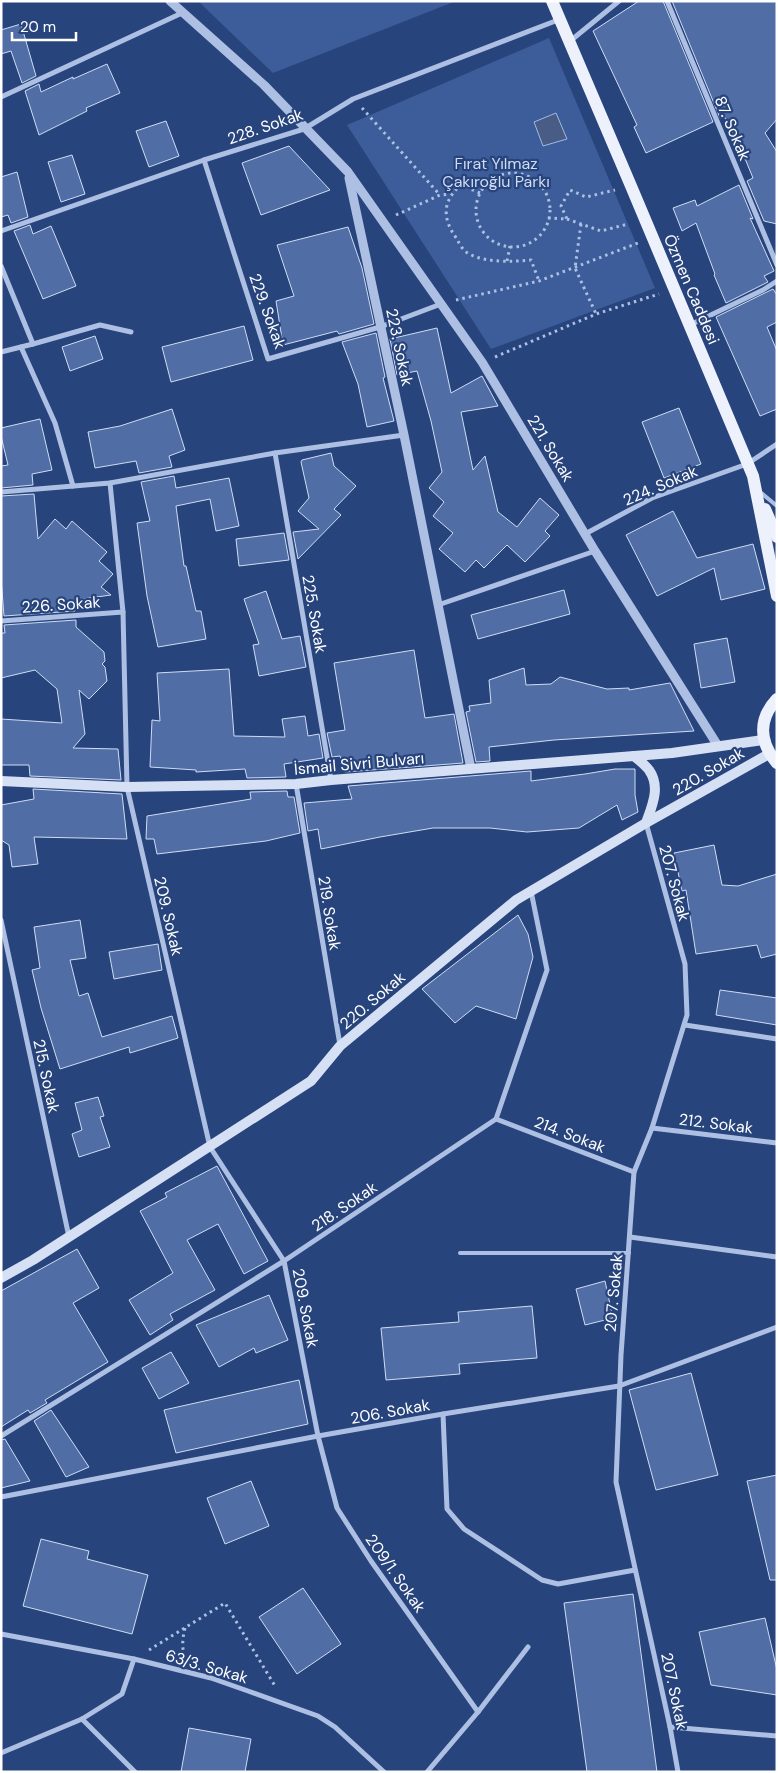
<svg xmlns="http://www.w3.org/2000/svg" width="778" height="1773" viewBox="0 0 778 1773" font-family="'DM Sans',sans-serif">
  <rect width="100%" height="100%" fill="#28447c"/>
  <g fill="#3c5d99">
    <polygon points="198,1 456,1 273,73"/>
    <polygon points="549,38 655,288 491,349 347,125"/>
  </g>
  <polygon fill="#485c85" stroke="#a2bae4" points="556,113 567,139 543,146 534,122"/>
  <g fill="#506ea5" stroke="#cfdcf4">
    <polygon points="639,1 663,1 713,122 646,153 634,127 637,125 593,31"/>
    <polygon points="672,1 777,1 777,119 765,133 777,152 777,224 764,221 747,181 753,178 746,161 724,116 720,118"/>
    <polygon points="21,24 36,76 22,83 11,51 1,54 1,30"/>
    <polygon points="107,64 120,93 86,108 87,111 39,135 25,91 39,84 41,92 73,77 73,79"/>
    <polygon points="166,121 179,156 149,167 136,131"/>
    <polygon points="289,146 330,190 261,215 242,163"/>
    <polygon points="72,155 85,194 61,202 48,162"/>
    <polygon points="17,172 28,217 11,223 8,215 1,217 1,177"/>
    <polygon points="739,185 753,219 750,218 774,271 764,276 768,282 726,303 714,275 715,274 696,223 682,231 673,208 695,200 697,206"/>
    <polygon points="30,225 33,234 51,226 76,286 43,299 14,231"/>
    <polygon points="348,227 362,268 374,324 339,334 337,331 283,345 276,301 294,296 277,245"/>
    <polygon points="773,289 777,295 777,322 767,327 777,351 777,409 760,416 716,317"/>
    <polygon points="244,326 253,360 171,382 162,347"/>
    <polygon points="437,328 451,393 482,376 498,406 461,412 473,470 485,456 498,512 517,527 540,498 559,515 545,531 550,536 525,562 507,545 484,568 476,560 465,572 439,549 453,533 433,516 444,502 429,488 442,472 431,421 417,371 397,375 390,339"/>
    <polygon points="376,333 385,377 383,378 394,421 367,427 358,384 342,342"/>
    <polygon points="95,336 103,359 70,371 62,347"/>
    <polygon points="679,408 701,464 664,478 642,422"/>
    <polygon points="172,409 185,450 169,456 172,467 139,473 136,461 95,468 88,432 120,426"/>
    <polygon points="40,419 52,470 32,474 33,485 1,488 1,466 8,465 1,436 1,428"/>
    <polygon points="331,453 334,466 356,486 334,509 341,515 298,559 293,532 319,529 298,511 309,498 301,462 302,460"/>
    <polygon points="174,476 176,488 229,478 239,526 216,531 210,499 176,506 184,566 186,566 196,611 201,611 206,639 158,647 147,596 137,523 150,521 141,482"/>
    <polygon points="34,494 38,539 55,519 66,529 72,521 107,552 99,561 113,574 101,587 111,595 75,600 75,611 4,616 1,578 1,496"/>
    <polygon points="673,511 697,558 753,544 765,589 721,600 714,568 657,596 626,535"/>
    <polygon points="284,533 289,560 239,566 236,539"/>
    <polygon points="564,590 570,614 478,639 471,615"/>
    <polygon points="266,591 282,639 300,636 306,667 259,676 253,645 259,644 244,599"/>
    <polygon points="76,620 76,627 104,652 105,661 102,664 105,667 107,681 89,699 79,690 85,734 73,748 118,749 121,780 30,776 29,765 1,765 1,719 62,723 57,689 35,670 1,678 1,633 5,633 4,625"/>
    <polygon points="727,638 735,682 701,688 694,644"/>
    <polygon points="414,650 425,718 454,714 463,763 345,772 340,756 332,757 327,733 345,730 334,663"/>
    <polygon points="524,668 526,685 551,684 560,677 607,689 629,688 629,690 670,683 694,731 554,740 489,747 490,761 476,762 466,712 470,711 469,706 491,703 489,680"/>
    <polygon points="229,669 234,736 285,737 282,719 305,716 308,736 319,734 323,758 284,764 286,777 247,778 245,769 196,772 196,770 150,767 152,720 160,721 157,673"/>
    <polygon points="615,769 635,769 635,795 638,812 622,820 617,805 579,828 527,832 490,828 433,828 380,837 321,849 318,829 308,831 304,803 352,799 348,786 531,771 531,781 585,774"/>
    <polygon points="33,789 122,794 127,839 34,837 38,864 12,867 9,845 1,840 1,805 34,799"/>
    <polygon points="287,791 288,797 294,797 300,833 266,841 157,854 154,839 146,839 147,816 251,799 250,792"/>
    <polygon points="714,845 722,885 738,886 777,874 777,954 761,958 757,945 696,954 686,890 682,891 674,853"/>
    <polygon points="518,915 528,934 533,957 516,1019 476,1006 455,1023 422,989"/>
    <polygon points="80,920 86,958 70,960 79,996 88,993 102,1037 172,1016 178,1038 130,1053 129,1047 60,1069 41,1008 32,970 40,968 34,927"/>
    <polygon points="158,944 162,970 114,979 109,952"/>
    <polygon points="720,990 777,998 777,1025 716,1015"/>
    <polygon points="98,1097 104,1116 100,1117 110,1147 79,1157 72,1134 82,1130 75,1103"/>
    <polygon points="217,1166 268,1261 244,1274 218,1224 187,1240 215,1290 170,1314 173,1320 150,1335 129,1300 173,1273 140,1211 167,1197 165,1193"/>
    <polygon points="77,1249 99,1288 73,1303 108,1362 45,1400 47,1403 30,1413 28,1410 1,1427 1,1291"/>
    <polygon points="605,1281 613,1318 585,1325 576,1289"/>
    <polygon points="269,1295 288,1340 256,1353 254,1348 219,1367 196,1325"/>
    <polygon points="532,1306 537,1358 459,1364 460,1374 386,1380 381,1328 459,1322 458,1312"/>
    <polygon points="171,1352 189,1383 159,1399 142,1368"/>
    <polygon points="691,1373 718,1475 656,1490 629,1390"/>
    <polygon points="299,1380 308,1424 176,1453 164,1410"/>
    <polygon points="51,1410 89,1467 66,1477 34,1421"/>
    <polygon points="5,1439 30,1481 1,1488 1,1440"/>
    <polygon points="777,1475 777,1580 770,1580 747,1481"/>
    <polygon points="251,1481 269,1526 225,1544 207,1498"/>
    <polygon points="41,1539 89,1551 87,1559 148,1575 132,1634 23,1606"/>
    <polygon points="303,1588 341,1644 297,1674 259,1617"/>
    <polygon points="633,1594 657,1772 587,1772 564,1603"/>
    <polygon points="765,1618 777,1670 777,1695 711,1685 699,1632"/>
    <polygon points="189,1728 251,1739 245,1772 181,1772"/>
  </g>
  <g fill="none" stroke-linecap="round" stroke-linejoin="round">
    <g stroke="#adc0e4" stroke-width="3" stroke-dasharray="2.5 4" stroke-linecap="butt">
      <polyline points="362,108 440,195"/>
      <circle cx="513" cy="210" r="37"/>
      <path d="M480,193L461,185C442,201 442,219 457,239C459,243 462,249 466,252C482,263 513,262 531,260L539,281"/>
      <polyline points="396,215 440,195 450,194"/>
      <polyline points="548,218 567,219 561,206 570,190 586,197 615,190"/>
      <polyline points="567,219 601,231 628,224"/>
      <polyline points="581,224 575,268 596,314"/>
      <polyline points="507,261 510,246"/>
      <polyline points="456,300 539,281 638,243"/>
      <polyline points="495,357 596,314 659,294"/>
      <path d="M185,1628C182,1640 182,1648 185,1659"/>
      <polyline points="149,1650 225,1603 275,1686"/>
    </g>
    <g stroke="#adc0e4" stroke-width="4">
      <polyline points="760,492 777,506"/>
      <polyline points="460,1253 629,1253"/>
    </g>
    <g stroke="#adc0e4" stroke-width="5">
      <polyline points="667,1 777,265"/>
      <polyline points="569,42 619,1"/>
      <polyline points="1,97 182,13"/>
      <polyline points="204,160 268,359 380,327 441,304"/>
      <polyline points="1,231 204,160 304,129 353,99 558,20"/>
      <polyline points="1,266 33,344 1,352"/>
      <polyline points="690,325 763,290 777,281"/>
      <polyline points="33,344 100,325 131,332"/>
      <polyline points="21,347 55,423 73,486"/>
      <polyline points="275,453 331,780"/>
      <polyline points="110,483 123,612 127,787 210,1147 284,1261 318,1436 337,1508 371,1561 478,1712"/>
      <polyline points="1,492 110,483 275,453 404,435"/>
      <polyline points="585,534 652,498 747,464 777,444"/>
      <polyline points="438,605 595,551"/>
      <polyline points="1,621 123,612"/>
      <polyline points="296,784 340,1045"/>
      <polyline points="646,823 685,964 687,1015 652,1128 634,1172 621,1355 616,1482 670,1727 678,1772"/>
      <polyline points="1,920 69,1237"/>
      <polyline points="685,1025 777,1039"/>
      <polyline points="496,1119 634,1172"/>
      <polyline points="652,1128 777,1143"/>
      <polyline points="630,1237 777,1257"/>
      <polyline points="443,1414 447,1509 464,1529 542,1580 558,1584 635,1570"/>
      <polyline points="1,1436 284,1261 496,1119 547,970 531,891"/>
      <polyline points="1,1497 318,1436 443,1414 619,1386 777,1327"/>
      <polyline points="1,1634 134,1659 211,1678 248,1691 318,1716 335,1727 384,1772"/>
      <polyline points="82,1719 135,1772"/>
      <polyline points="670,1727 777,1736"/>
      <polyline points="1,1753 82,1719 122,1694 134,1659"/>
      <polyline points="427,1772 478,1712 528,1647"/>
    </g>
    <g stroke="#adc0e4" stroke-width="9">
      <polyline points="170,1 264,85 348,172 482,362 595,551 718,746"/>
      <polyline points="349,178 404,435 471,769"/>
    </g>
    <g stroke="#d6e0f4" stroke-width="10">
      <path d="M634,756C639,760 645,765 649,770C661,787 652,806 646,823"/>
      <polyline points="1,781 127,787 296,784 331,780 672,753 763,740"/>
      <polyline points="1,1278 33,1260 311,1081 340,1046 516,900 646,823 769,754"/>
    </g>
    <g stroke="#edf1fc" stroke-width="12">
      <polyline points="552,1 631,186 753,476 777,596"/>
      <polyline points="765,509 777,537"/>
      <path d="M777,699C758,719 759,742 777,763"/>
    </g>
  </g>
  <g text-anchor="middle" stroke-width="4.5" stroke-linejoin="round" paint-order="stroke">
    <g font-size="16" fill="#fff" stroke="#28447c">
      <text transform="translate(265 126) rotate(-19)" y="6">228. Sokak</text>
      <text transform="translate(733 128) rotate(67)" y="6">87. Sokak</text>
      <text transform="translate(692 289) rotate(67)" y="6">Özmen Caddesi</text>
      <text transform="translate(268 311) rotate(70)" y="6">229. Sokak</text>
      <text transform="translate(400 347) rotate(78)" y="6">223. Sokak</text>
      <text transform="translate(551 448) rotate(59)" y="6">221. Sokak</text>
      <text transform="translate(660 485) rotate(-23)" y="6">224. Sokak</text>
      <text transform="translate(61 604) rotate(-4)" y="6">226. Sokak</text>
      <text transform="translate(315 614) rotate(80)" y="6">225. Sokak</text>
      <text transform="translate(359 763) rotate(-5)" y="6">İsmail Sivri Bulvarı</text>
      <text transform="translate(708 771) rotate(-30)" y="6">220. Sokak</text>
      <text transform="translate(675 883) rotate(75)" y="6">207. Sokak</text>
      <text transform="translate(330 913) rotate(81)" y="6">219. Sokak</text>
      <text transform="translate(169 916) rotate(77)" y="6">209. Sokak</text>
      <text transform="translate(372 1000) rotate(-40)" y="6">220. Sokak</text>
      <text transform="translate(47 1076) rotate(78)" y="6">215. Sokak</text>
      <text transform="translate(716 1123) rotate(7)" y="6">212. Sokak</text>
      <text transform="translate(570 1134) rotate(21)" y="6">214. Sokak</text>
      <text transform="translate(344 1206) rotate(-34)" y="6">218. Sokak</text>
      <text transform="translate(613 1293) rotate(-85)" y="6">207. Sokak</text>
      <text transform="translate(306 1308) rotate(79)" y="6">209. Sokak</text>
      <text transform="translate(390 1411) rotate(-10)" y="6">206. Sokak</text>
      <text transform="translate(396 1573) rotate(55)" y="6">209/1. Sokak</text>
      <text transform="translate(207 1666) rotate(16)" y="6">63/3. Sokak</text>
      <text transform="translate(675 1691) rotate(78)" y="6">207. Sokak</text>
    </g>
    <g font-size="16" fill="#cfdcf4" stroke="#28447c">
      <text x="496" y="169">Fırat Yılmaz<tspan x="496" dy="18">Çakıroğlu Parkı</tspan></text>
    </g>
  </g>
  <rect width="778" height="1773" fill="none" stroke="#ffffff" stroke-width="5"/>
  <path d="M12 32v8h64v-8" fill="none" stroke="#ffffff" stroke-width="2.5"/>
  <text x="20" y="32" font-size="15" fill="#ffffff" stroke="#28447c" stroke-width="4" paint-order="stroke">20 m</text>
</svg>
